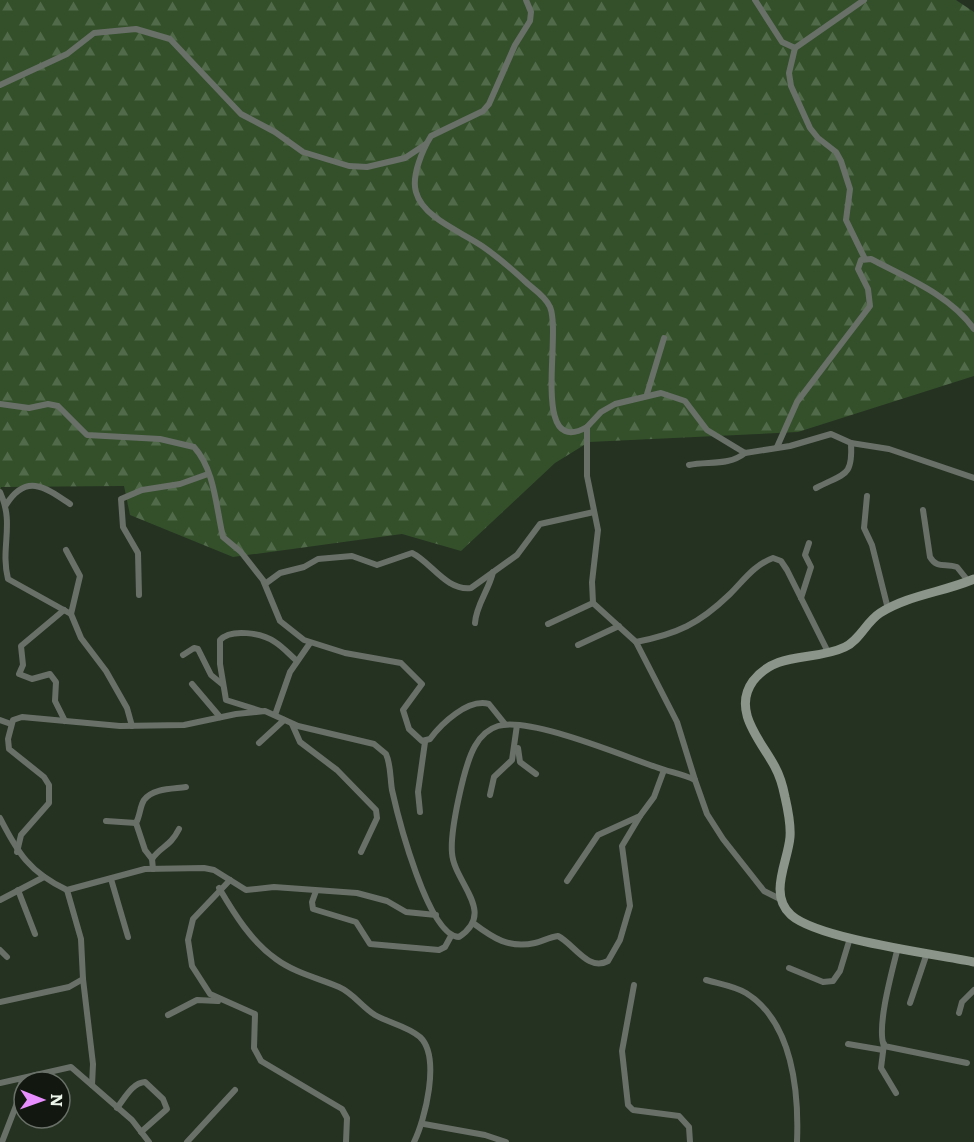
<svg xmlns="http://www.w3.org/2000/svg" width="974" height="1142" viewBox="0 0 974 1142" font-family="Literata,serif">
  <defs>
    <pattern id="forest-firs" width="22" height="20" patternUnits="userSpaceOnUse" patternTransform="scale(1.5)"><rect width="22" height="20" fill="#33502a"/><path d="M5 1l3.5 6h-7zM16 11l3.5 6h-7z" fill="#516a49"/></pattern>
  </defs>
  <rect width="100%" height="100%" fill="#253121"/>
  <polygon fill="url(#forest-firs)" points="0,0 956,0 974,12 974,376 798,432 589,442 555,463 461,551 402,534 233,557 130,515 124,486 1,487 0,497"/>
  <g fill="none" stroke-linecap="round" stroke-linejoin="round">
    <g stroke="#697068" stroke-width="6">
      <path d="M526,0L531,12L530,21L515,45L489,104L483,111L431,136C423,149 411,176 416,192C423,218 462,232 482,246C498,257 513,270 528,284C535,290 546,297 550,307C562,335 530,459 587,427"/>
      <polyline points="755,0 782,42 795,48 864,0"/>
      <polyline points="795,48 789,73 791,86 810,128 818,138 836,152 841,161 850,189 846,220 865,259"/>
      <polyline points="0,85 67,54 94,33 136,29 170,39 241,114 275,132 303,152 349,166 367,167 405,158 426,144"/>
      <polyline points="647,394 664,338"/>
      <path d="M0,404L29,408L48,404L58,406L87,435L160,439L194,447C215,470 216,508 223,537L241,552L263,580L280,621L304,640L345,653L401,663L422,684L403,710L409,729L422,741L430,739C441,724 468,698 489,704L505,724"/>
      <path d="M777,447L797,402L870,306L868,289L858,269L861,260L871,259C907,278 950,295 974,329"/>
      <path d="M689,465C708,461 729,466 745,453"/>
      <path d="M816,488C844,473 853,478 851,443"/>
      <path d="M0,492C15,524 0,547 8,579L71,614L81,638L106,671L127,708L132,726"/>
      <polyline points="867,496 864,528 872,545 888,609"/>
      <path d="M6,505C26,473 45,487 70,504"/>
      <path d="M923,510L930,557C937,569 945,563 957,567L969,582"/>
      <polyline points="66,550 80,576 71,614"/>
      <path d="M265,584L280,573L304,567L318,559L352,556L377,565L412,553C431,562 446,591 471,588L517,555L540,524L594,512"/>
      <polyline points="139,595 138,553 123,527 121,499 142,490 180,484 208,474"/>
      <polyline points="801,598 811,567 805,555 809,543"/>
      <polyline points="64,610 21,646 23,665 19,674 32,679 50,674 56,682 55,701 65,721"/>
      <path d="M475,623C476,605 489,590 493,572"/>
      <polyline points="548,624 593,603"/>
      <path d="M636,642C677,634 699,624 730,594C744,580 754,565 773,558L781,561L787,570L828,652"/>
      <polyline points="578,645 619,626"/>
      <polyline points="183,655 194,648 198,649 211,675 222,684"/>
      <polyline points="192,684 220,717"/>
      <path d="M261,711L226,700L220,664V640C231,628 262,633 275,642C283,647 290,655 297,661"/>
      <polyline points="275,715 290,672 310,643"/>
      <polyline points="0,720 11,724"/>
      <polyline points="292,724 300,742 337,770 376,810 377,818 361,852"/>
      <polyline points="259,743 284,720"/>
      <polyline points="518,748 520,762 536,774"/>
      <polyline points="695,780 677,722 636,642 593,603 592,582 598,530 587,476 587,427 601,412 615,404 661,393 685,401 707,430 745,453 790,446 831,434 851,443 889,449 974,478"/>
      <polyline points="490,795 494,777 512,760 517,725"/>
      <polyline points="420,812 418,792 425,742"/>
      <path d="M0,818C18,853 29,872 67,890L145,869L204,868L214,870L246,890L274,887L357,893L387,901L406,912L436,915"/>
      <path d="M106,821L136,823C140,816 140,806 144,800C153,788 173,789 186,787"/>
      <polyline points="136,823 145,850 152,859"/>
      <path d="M17,852L21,835L49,803V785L44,777L9,749L8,739L13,720L22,717L120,726L184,725L236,714L265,711L298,726L374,744L386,754C391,765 390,778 392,790C398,817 428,936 459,937C497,912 454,883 452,853C450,831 464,765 475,746C480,737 488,729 498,726C529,716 623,756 656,767C669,772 683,774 695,780L707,814L723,839L764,891L780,899"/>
      <path d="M153,869L152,859C161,846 170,847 179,829"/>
      <polyline points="111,879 128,937"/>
      <polyline points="230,880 193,919 188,940 192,966 210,994 255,1014 254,1048 261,1061 342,1109 347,1118 346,1142"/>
      <polyline points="567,881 598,835 640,816 654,797 664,770"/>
      <path d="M219,888C235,915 251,941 276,959C295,973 318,978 339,987C353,993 362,1007 375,1015C389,1023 407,1026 420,1037C441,1057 425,1120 414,1142"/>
      <polyline points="18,890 35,934"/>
      <polyline points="316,891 312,902 313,909 356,922 370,944 439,950 445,947 451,936"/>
      <polyline points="0,900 44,877"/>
      <path d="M473,923C493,938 509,949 535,943C543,941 550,937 558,936C574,944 588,972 608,961L620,940L630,906L622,846L640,816"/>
      <path d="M898,947C893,968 876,1027 884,1046L967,1063"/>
      <polyline points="0,950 7,957"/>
      <polyline points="789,968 823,982 833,981 840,971 850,938"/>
      <polyline points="83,979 93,1064 92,1085"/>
      <path d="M706,980C720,984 734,986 746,993C793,1022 799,1093 797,1142"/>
      <polyline points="634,985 622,1051 628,1105 633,1110 679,1116 689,1127 690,1142"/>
      <polyline points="0,1002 69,987 83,979 81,939 67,890"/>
      <polyline points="910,1003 927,953"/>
      <polyline points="959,1013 962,1002 974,990"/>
      <polyline points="168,1015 197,1000 218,1001"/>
      <polyline points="848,1044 883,1050"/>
      <polyline points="884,1044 881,1068 896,1093"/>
      <polyline points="0,1083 71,1067 132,1120 149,1142"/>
      <path d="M117,1108C125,1098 132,1083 145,1082L163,1099L167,1109L141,1132"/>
      <polyline points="424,1124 485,1135 506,1142"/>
      <polyline points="2,1142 19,1098 22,1079"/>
      <polyline points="187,1142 235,1090"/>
    </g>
    <path stroke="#8b9589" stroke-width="9" d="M974,579C944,592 908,595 880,613C866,622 860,640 845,647C814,662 777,650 753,681C731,711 762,742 775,767C780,776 783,787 785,797C788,810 791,824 790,837C788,862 768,894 791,915C818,939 934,954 974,962"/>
  </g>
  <g transform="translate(42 1100) rotate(91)"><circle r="28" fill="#121710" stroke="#6a7168" stroke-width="1.5"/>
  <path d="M0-4.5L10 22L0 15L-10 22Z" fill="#e88eff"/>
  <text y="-9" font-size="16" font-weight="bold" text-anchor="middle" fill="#eff7ed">N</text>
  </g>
</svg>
